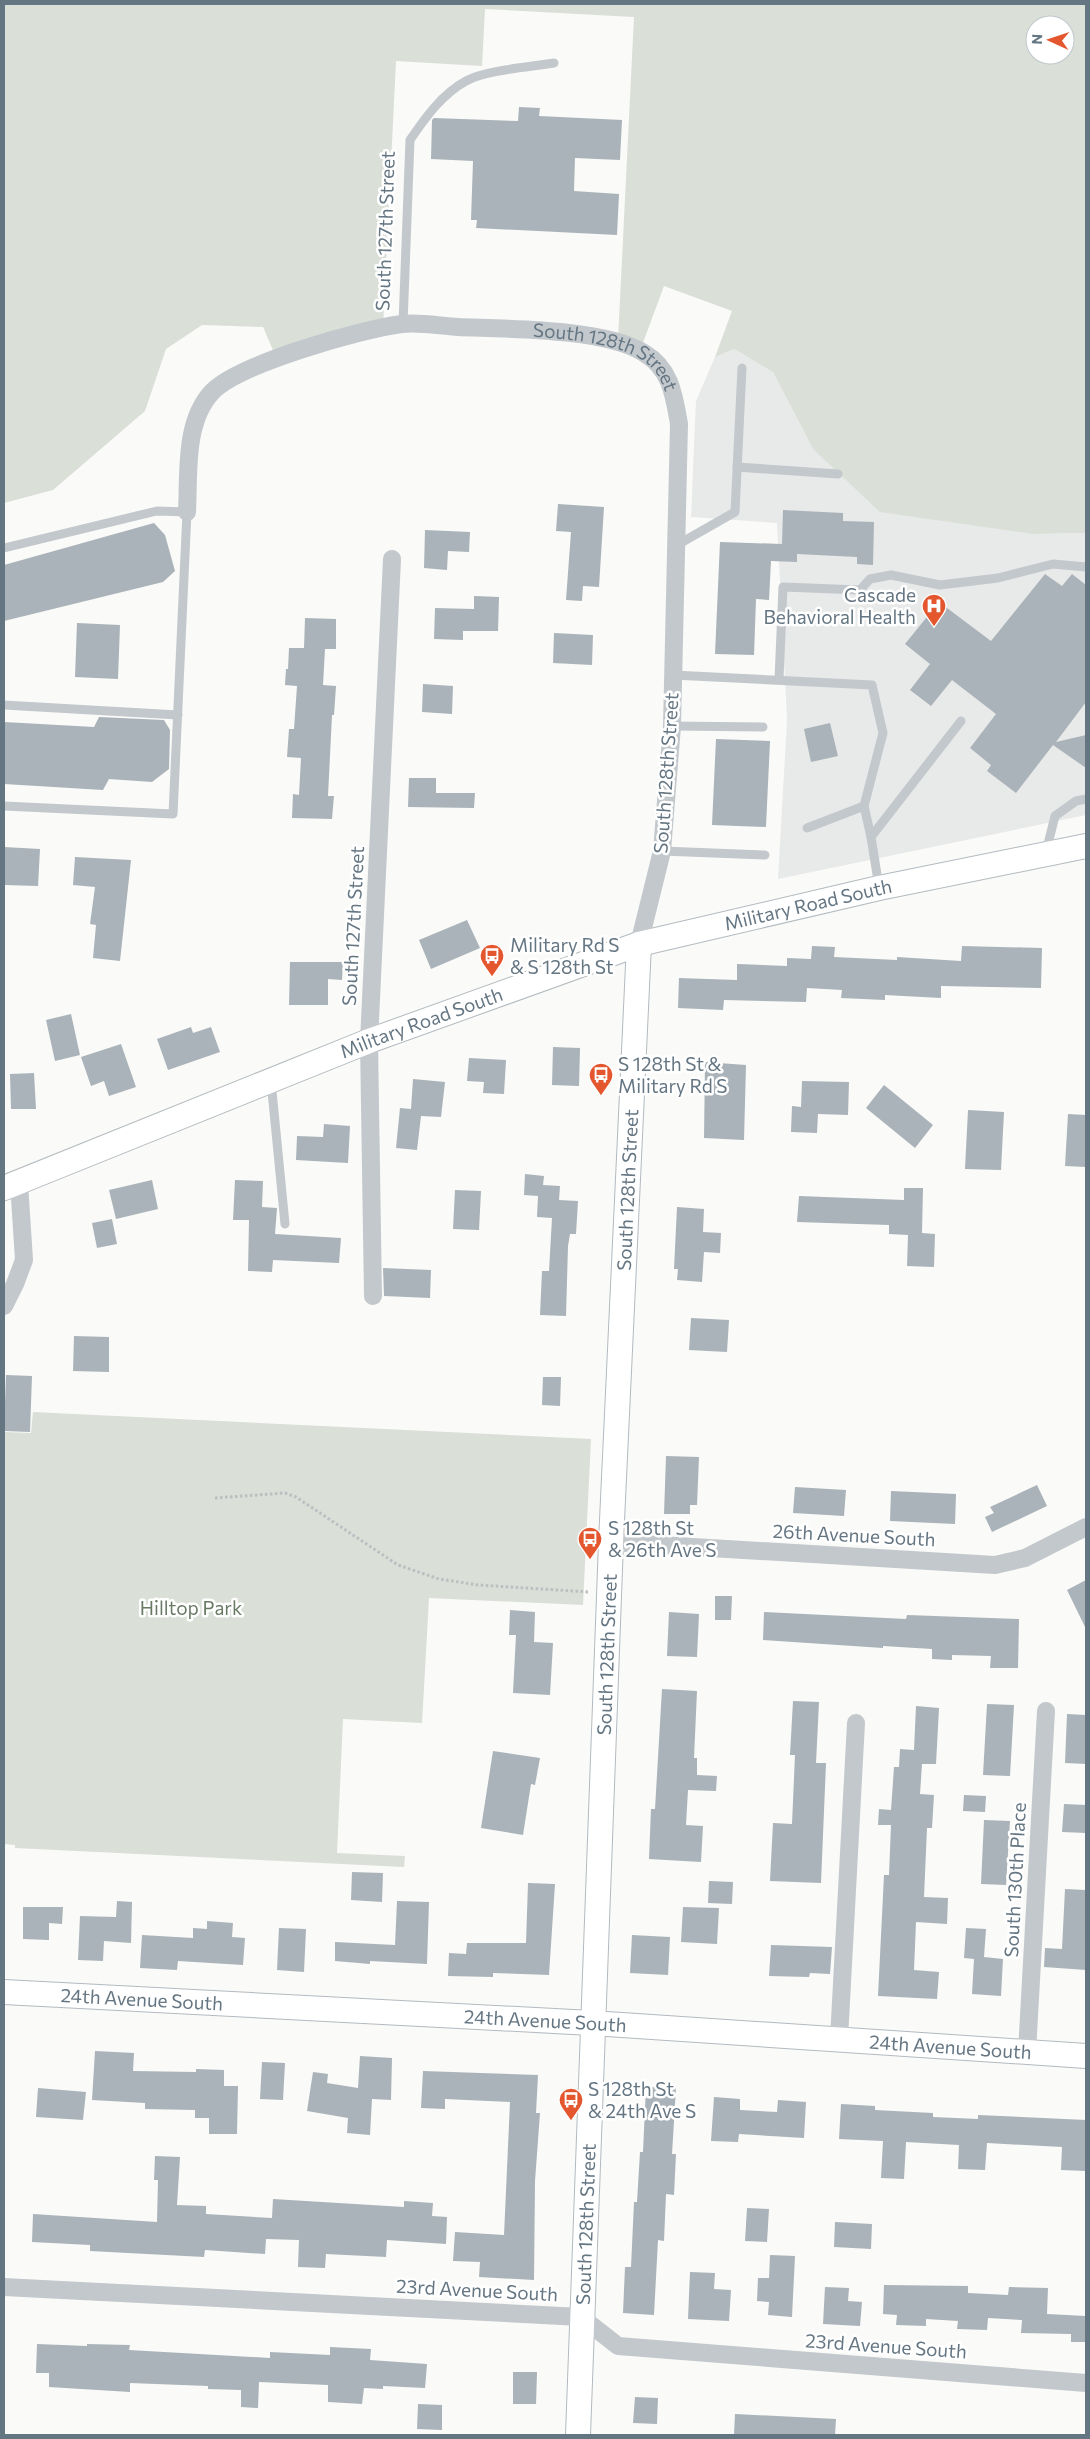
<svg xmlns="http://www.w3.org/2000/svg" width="1090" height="2439" viewBox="0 0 1090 2439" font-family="Commissioner,sans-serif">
  <rect width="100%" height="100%" fill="#fafaf8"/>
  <polygon fill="#e8e9e9" points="734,349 773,372 813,449 1033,534 1086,533 1086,815 778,879 787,720 777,523 691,517 696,401 715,357"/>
  <g fill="#dadfd7" fill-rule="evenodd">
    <path d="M4,4H1086V533L1033,534L880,512L813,449L773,372L734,349L715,357L732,311L664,286L641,348L618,340L634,17L485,9L482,66L396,61L383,327L276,357L263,327L202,325L166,349L145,411L53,490L4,503ZM1035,25H1065V55H1035Z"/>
    <polygon points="33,1412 591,1439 583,1605 429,1598 422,1723 343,1719 337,1853 405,1856 404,1867 15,1848 15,1845 4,1844 4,1432 31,1433"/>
  </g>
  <g fill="#aab3b9">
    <polygon points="519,107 540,108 539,116 622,120 620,160 575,158 574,191 619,194 617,235 476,228 477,220 471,220 473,161 431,159 432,120 434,118 518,121"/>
    <polygon points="558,504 604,507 599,587 583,586 582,601 566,600 571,532 556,531"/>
    <polygon points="783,510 843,513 843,521 874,522 873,565 857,564 857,557 797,554 797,562 771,561 769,600 756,599 754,655 715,654 720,542 782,544"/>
    <polygon points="154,523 165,535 175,571 163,582 4,621 4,565"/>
    <polygon points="425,530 470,532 469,552 448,551 447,570 424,568"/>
    <polygon points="1045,574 1062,586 1072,574 1086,585 1086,702 1056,742 1086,735 1086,768 1053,745 1016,793 987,771 991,765 970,748 996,714 952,680 931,706 910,690 930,664 905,644 939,602 991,641"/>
    <polygon points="474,596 499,597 498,631 463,631 463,640 434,639 435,608 474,609"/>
    <polygon points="305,618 336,619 336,649 325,649 323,685 336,686 334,715 332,715 328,796 334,796 332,819 292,818 293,794 299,795 301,758 287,757 289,729 294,729 297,686 285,685 286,669 288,669 289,648 304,648"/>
    <polygon points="77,623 120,625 118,679 75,677"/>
    <polygon points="554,633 593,635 592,665 553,663"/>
    <polygon points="423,684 453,686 452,714 422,712"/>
    <polygon points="99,717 164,720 170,730 169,769 152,782 109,779 103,790 4,784 4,722 94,727"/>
    <polygon points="830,723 838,756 811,762 804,729"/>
    <polygon points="716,739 770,741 766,827 712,825"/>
    <polygon points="409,778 436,778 436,793 475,793 474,808 408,807"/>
    <polygon points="4,847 40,849 38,886 4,885"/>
    <polygon points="75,857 131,860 120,961 93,958 96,925 90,924 95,887 73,885"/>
    <polygon points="467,920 480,948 431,969 419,940"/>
    <polygon points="812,946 835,947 834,957 897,960 897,957 961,961 962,946 1042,948 1041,988 941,986 941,998 885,995 885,1000 841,998 842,990 807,988 806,1002 724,1000 723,1010 678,1008 679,978 737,980 737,964 787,966 787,958 811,959"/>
    <polygon points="290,962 343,962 342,980 328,979 328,1005 289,1005"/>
    <polygon points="71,1014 80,1055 55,1061 46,1020"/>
    <polygon points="191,1027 193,1033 211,1027 220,1052 168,1070 157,1039"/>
    <polygon points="121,1044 136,1087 109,1096 104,1081 91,1086 81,1057"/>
    <polygon points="553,1047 580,1048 579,1086 552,1085"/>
    <polygon points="469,1058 506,1060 504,1094 483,1093 484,1082 467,1081"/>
    <polygon points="705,1062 746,1065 744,1140 704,1138"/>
    <polygon points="34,1073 36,1109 11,1109 10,1074"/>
    <polygon points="413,1079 445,1082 441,1117 421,1116 417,1150 396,1148 400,1108 411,1109"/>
    <polygon points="802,1081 849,1082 848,1115 818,1114 817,1133 791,1132 792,1106 801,1107"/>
    <polygon points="884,1085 933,1125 915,1148 866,1108"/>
    <polygon points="968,1110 1004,1112 1001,1170 965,1169"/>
    <polygon points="1068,1114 1086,1115 1086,1167 1065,1166"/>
    <polygon points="324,1124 350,1126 348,1163 296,1160 297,1136 323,1137"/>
    <polygon points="525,1174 544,1176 543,1185 560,1186 559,1200 578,1201 576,1234 570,1234 568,1246 566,1316 540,1315 542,1271 549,1271 552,1218 537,1217 538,1196 524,1195"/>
    <polygon points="152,1180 158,1209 116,1219 109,1190"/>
    <polygon points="235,1180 263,1181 262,1207 277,1208 275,1234 341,1238 339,1263 273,1260 272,1272 248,1271 249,1220 233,1220"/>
    <polygon points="904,1188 923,1188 922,1233 935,1234 934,1267 907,1266 908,1235 889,1234 889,1225 797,1222 799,1196 904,1200"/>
    <polygon points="455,1190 481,1191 479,1230 453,1229"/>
    <polygon points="677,1207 704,1209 703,1232 721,1233 720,1253 704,1252 702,1282 677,1280 678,1269 674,1269"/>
    <polygon points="112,1219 117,1244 97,1248 92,1223"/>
    <polygon points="383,1268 431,1270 430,1298 384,1296"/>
    <polygon points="691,1318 729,1320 727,1352 689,1350"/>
    <polygon points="74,1336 109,1337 109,1372 73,1371"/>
    <polygon points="6,1375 32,1376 30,1432 4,1431"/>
    <polygon points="543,1377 561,1377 560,1406 542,1405"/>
    <polygon points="666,1456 699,1457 697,1505 690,1505 690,1514 664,1514"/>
    <polygon points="1037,1485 1047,1506 992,1532 985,1517 994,1513 990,1507"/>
    <polygon points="795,1487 846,1490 844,1516 793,1513"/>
    <polygon points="891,1491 956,1494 955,1524 890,1521"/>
    <polygon points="1086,1580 1086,1629 1067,1590"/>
    <polygon points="715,1596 732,1596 731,1620 715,1620"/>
    <polygon points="510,1610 535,1612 534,1642 553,1643 550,1695 513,1693 516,1635 509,1635"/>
    <polygon points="669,1612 699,1614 697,1657 667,1656"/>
    <polygon points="764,1612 906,1619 907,1615 1019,1619 1018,1668 990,1668 991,1656 952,1655 952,1660 932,1659 932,1649 883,1646 883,1648 763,1640"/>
    <polygon points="662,1689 697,1691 694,1758 697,1758 697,1775 717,1776 716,1791 688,1790 686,1825 703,1826 701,1862 649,1859 651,1809 655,1809"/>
    <polygon points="793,1701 819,1702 816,1763 826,1763 821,1883 770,1881 773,1823 792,1824 795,1755 790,1755"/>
    <polygon points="987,1704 1014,1705 1010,1776 983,1775"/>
    <polygon points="916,1706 939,1708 936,1764 922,1764 920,1794 934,1795 932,1828 927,1828 924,1897 948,1898 947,1924 916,1922 914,1970 939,1972 937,1999 878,1996 884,1875 889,1875 891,1825 878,1825 879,1809 891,1810 894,1767 899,1767 900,1749 914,1750"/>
    <polygon points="1067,1714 1086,1715 1086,1764 1065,1763"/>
    <polygon points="493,1751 540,1758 535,1785 531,1784 523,1835 481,1828"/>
    <polygon points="964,1795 986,1796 985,1812 963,1811"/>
    <polygon points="1064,1804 1086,1805 1086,1833 1062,1832"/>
    <polygon points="984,1820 1010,1821 1006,1885 981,1884"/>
    <polygon points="352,1872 383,1873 382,1902 351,1900"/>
    <polygon points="709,1881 733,1882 732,1904 708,1903"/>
    <polygon points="528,1883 555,1884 549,1975 493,1973 493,1977 448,1976 449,1953 466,1954 467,1943 526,1943"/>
    <polygon points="1065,1889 1086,1890 1086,1970 1044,1967 1045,1948 1062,1949"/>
    <polygon points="117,1901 132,1902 131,1943 104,1941 103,1961 78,1960 80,1916 116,1917"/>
    <polygon points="397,1901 429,1902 427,1964 370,1961 370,1964 335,1961 335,1942 395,1945"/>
    <polygon points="23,1907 63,1907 62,1924 49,1923 49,1940 23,1939"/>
    <polygon points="683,1907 719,1908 717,1944 681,1942"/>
    <polygon points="207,1921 233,1923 232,1937 245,1938 243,1965 178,1961 177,1970 140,1968 142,1935 193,1938 193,1928 207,1929"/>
    <polygon points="279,1928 306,1929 304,1972 277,1970"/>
    <polygon points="966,1928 986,1929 984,1957 1003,1959 1001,1996 972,1994 974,1959 964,1958"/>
    <polygon points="632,1935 670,1937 668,1975 630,1973"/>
    <polygon points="771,1945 832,1947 830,1974 810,1973 809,1977 769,1976"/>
    <polygon points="95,2051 134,2053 133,2071 196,2072 196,2069 224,2070 224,2086 238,2086 237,2134 209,2134 209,2118 195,2118 195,2110 145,2109 145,2103 92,2100"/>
    <polygon points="360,2056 392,2058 391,2100 372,2099 370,2135 347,2133 348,2118 307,2111 313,2072 328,2074 327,2083 358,2088"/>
    <polygon points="262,2062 285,2063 283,2100 260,2099"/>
    <polygon points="423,2071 538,2075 536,2113 540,2113 535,2181 534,2280 479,2277 480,2262 453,2261 455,2232 504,2235 510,2102 445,2099 445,2109 421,2108"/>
    <polygon points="646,2087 676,2088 672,2154 676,2154 674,2195 666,2194 664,2241 658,2240 654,2315 623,2313 625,2267 631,2267 634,2202 637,2202 640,2152 643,2152"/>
    <polygon points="38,2088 86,2092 83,2120 36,2117"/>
    <polygon points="714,2097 740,2099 740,2110 777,2112 778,2100 806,2102 804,2138 739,2134 738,2142 711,2141"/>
    <polygon points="841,2104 875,2106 875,2110 933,2113 933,2117 978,2119 978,2115 1086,2120 1086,2171 1061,2170 1062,2147 987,2143 985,2170 958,2169 959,2145 906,2142 904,2179 881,2178 883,2141 839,2139"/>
    <polygon points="155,2156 180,2157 177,2205 206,2206 206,2214 272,2218 273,2199 404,2207 404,2201 433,2203 432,2216 447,2217 446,2244 387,2240 386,2257 326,2254 325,2268 298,2267 299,2240 266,2239 265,2254 205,2250 204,2257 90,2251 90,2245 32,2242 33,2214 157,2222 158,2180 154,2180"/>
    <polygon points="747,2208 769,2209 767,2242 745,2241"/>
    <polygon points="835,2222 872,2224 871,2249 834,2247"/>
    <polygon points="770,2255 795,2256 792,2317 768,2315 769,2302 757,2301 758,2278 769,2278"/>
    <polygon points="690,2272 715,2273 714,2289 731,2290 729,2321 688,2319"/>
    <polygon points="884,2285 968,2286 968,2293 1008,2295 1009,2287 1048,2288 1047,2314 1086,2316 1086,2342 1071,2342 1071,2334 1021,2333 1022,2320 988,2318 987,2330 957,2329 958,2321 926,2319 926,2326 896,2325 897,2315 883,2314"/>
    <polygon points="825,2287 849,2288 848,2301 862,2302 860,2326 823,2324"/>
    <polygon points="37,2344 87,2346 87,2344 130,2345 129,2350 270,2358 270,2352 330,2355 330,2347 371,2349 370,2360 427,2364 425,2388 383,2386 383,2389 364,2388 362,2404 328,2402 328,2385 259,2382 258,2408 241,2407 241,2390 208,2389 208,2386 130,2383 130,2392 49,2387 49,2373 36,2373"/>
    <polygon points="513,2372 537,2372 536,2404 513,2404"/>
    <polygon points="635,2397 658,2398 657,2424 633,2423"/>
    <polygon points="418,2404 442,2405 442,2430 417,2429"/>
    <polygon points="735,2414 836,2419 835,2435 734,2435"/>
  </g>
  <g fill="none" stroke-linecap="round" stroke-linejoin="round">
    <defs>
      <g id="secondary">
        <path id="s2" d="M4,1188L369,1041L639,944L879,888L1086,846"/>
        <path id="s3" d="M4,1992L592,2023L1086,2056"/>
        <path id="s4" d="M578,2435L611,1542L639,944"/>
      </g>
    </defs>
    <use href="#secondary" stroke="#b3babf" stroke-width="26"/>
    <polyline stroke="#bbbfc2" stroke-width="3" stroke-dasharray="2.5 2.5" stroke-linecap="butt" points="215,1498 285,1493 296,1497 398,1565 439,1579 478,1585 589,1592"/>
    <g stroke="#c3c8cc" stroke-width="9">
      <path d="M403,324L410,140C425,118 442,94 466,81C485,70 531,67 554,63"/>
      <polyline points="737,467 838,474"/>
      <polyline points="677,545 735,512 742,368"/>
      <polyline points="4,548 157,511 187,512 173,814 4,806"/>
      <polyline points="673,675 872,685 883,733 864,806 807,828"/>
      <polyline points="779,679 783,587 860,590 870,579 891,575 940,585 998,578 1053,564 1086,567"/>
      <polyline points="4,705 178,715"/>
      <polyline points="672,726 763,727"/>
      <polyline points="864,806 871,837"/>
      <polyline points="662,851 765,855"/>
      <polyline points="1046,852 1055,816 1076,801 1086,799"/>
      <polyline points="879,887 871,837 961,721"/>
      <polyline points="271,1081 285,1224"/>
    </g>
    <g stroke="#c3c8cc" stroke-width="18">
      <path id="s1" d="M187,512C189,473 184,422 212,392C238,364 362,329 402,324C420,322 440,326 458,327C505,329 605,328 644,353C671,369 674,395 679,424L672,726L662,851L639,944"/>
      <polyline points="373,1296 369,1041 392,559"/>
      <polyline points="4,1306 15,1284 24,1260 19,1183"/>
      <polyline points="611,1542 995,1565 1025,1558 1086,1527"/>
      <polyline points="839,2039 856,1723"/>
      <polyline points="1027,2052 1046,1711"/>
      <polyline points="4,2287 581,2317 618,2346 1086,2383"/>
    </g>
    <use href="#secondary" stroke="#fff" stroke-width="24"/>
  </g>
  <defs>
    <symbol id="hospital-pin" viewBox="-11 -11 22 30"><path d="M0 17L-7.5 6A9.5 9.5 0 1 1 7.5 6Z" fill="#e4572e" stroke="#fff"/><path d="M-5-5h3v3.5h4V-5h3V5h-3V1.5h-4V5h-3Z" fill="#fff"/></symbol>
    <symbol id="bus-pin" viewBox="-11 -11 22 30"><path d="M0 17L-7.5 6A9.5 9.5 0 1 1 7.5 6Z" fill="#e4572e" stroke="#fff"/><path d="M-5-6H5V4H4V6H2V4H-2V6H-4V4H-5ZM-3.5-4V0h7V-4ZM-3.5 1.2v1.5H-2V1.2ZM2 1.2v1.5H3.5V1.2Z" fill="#fff"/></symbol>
  </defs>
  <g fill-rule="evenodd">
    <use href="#hospital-pin" x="920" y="592" width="28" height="38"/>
    <use href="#bus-pin" x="478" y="942" width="28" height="38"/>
    <use href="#bus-pin" x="587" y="1061" width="28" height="38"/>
    <use href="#bus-pin" x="576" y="1525" width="28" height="38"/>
    <use href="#bus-pin" x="557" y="2086" width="28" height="38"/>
  </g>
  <g text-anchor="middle" stroke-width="5" stroke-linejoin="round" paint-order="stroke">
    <g font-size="19" fill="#657683" stroke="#fff">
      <text transform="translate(385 231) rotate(-88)" y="7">South 127th Street</text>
      <text dy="7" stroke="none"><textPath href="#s1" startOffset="541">South 128th Street</textPath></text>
      <text transform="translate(666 773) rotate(-86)" y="7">South 128th Street</text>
      <text dy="7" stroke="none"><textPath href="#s2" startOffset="854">Military Road South</textPath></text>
      <text transform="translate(353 926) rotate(-87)" y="7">South 127th Street</text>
      <text dy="7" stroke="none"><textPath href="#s2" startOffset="449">Military Road South</textPath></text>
      <text dy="7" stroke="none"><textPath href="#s4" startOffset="1246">South 128th Street</textPath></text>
      <text transform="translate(854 1535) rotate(3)" y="7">26th Avenue South</text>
      <text dy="7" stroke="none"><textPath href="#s4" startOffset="781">South 128th Street</textPath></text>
      <text transform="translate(1015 1880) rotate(-87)" y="7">South 130th Place</text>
      <text dy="7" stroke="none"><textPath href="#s3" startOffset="138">24th Avenue South</textPath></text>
      <text dy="7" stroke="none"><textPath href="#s3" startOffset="542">24th Avenue South</textPath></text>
      <text dy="7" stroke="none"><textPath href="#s3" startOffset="948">24th Avenue South</textPath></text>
      <text dy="7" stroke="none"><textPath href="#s4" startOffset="211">South 128th Street</textPath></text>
      <text transform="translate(477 2290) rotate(3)" y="7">23rd Avenue South</text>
      <text transform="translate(886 2346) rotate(4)" y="7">23rd Avenue South</text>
    </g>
    <g font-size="19" fill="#657683" stroke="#fff" text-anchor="start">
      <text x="916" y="602" text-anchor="end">Cascade<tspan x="916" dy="22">Behavioral Health</tspan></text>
      <text x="510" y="952">Military Rd S<tspan x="510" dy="22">&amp; S 128th St</tspan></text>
      <text x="618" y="1071">S 128th St &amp;<tspan x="618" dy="22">Military Rd S</tspan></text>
      <text x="608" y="1535">S 128th St<tspan x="608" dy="22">&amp; 26th Ave S</tspan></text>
      <text x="588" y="2096">S 128th St<tspan x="588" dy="22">&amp; 24th Ave S</tspan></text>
    </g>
    <g font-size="19" fill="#687a64" stroke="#fff">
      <text x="191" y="1615">Hilltop Park</text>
    </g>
  </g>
  <rect width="1090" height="2439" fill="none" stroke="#657683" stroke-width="10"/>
  <g transform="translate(1050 40) rotate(273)"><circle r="24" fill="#ffffff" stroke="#c1c8cd"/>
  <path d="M0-4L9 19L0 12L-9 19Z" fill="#e4572e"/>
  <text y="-8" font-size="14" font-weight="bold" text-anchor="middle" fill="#657683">N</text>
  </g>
</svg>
